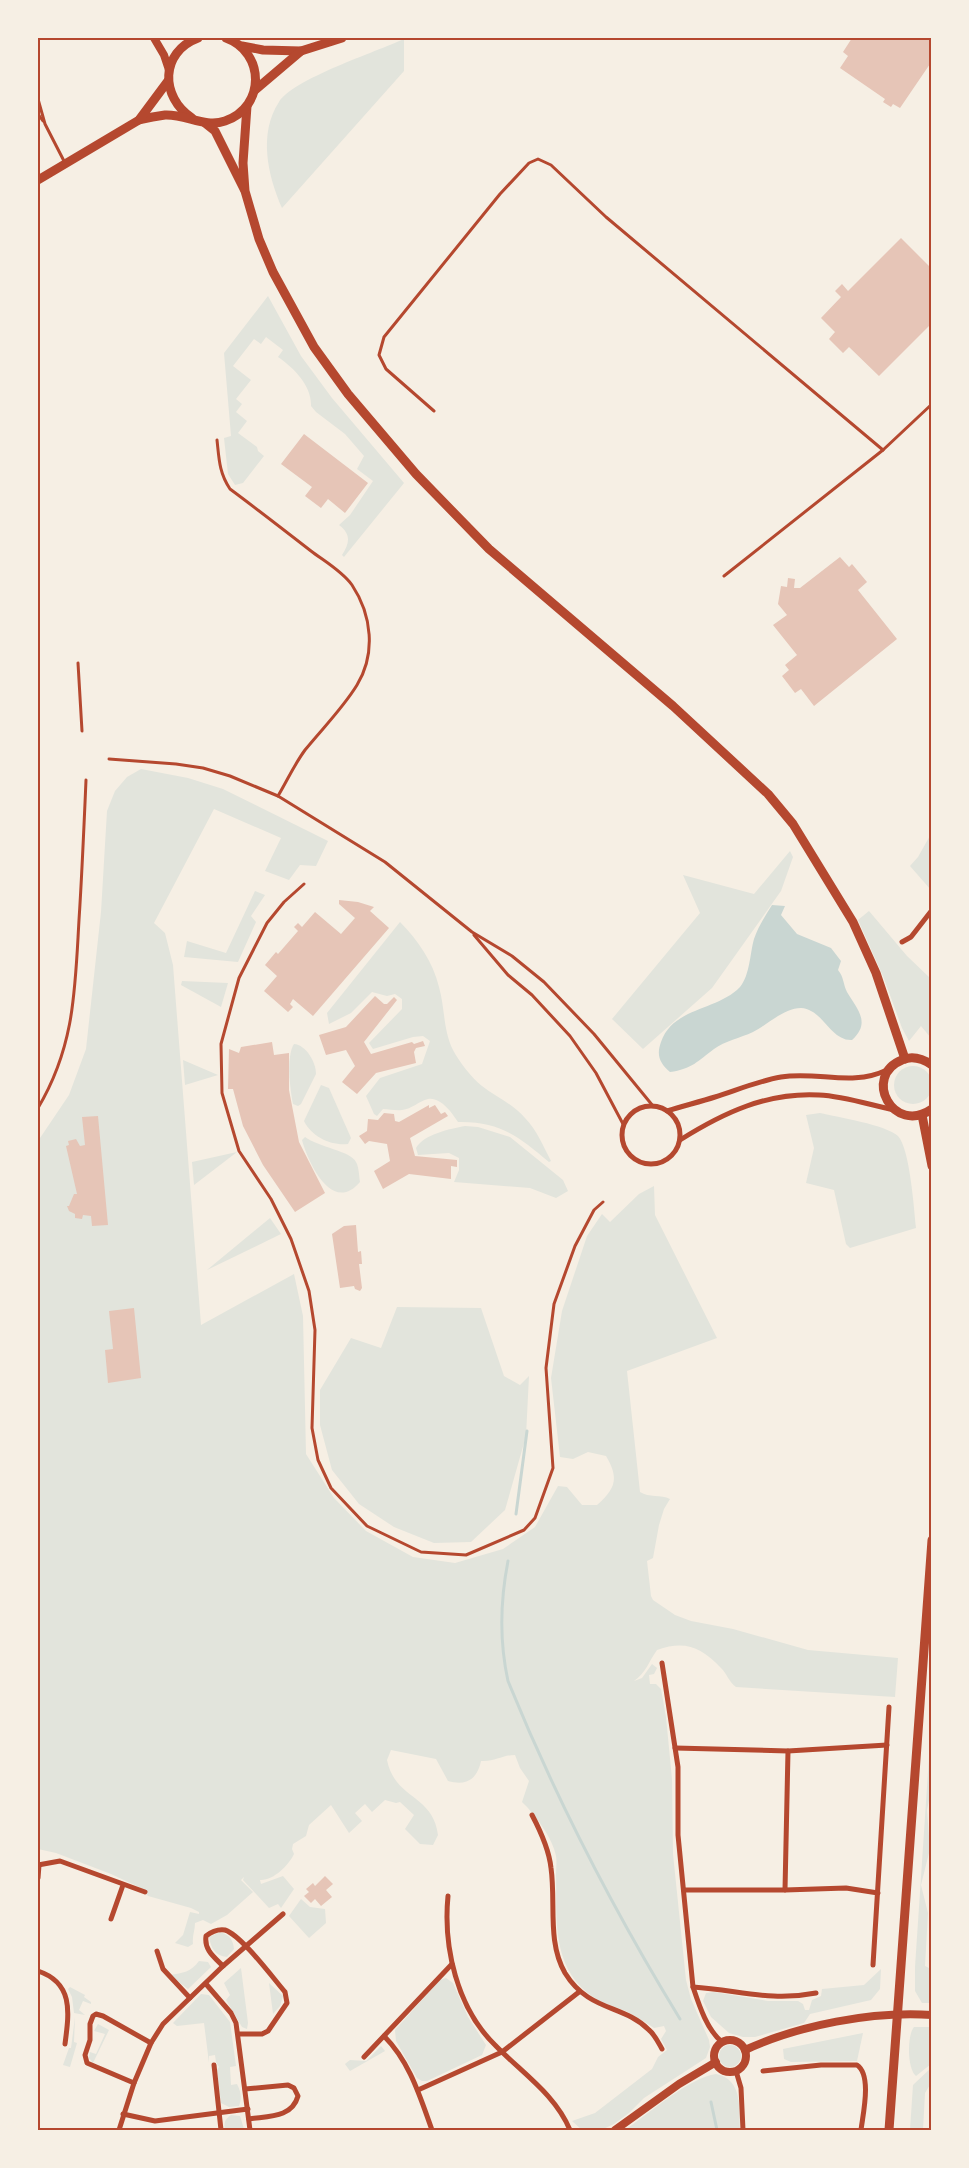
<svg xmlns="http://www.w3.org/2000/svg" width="969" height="2168" viewBox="0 0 969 2168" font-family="'Libre Baskerville',serif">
  <rect width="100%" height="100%" fill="#f6efe4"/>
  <g fill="#e2e4dc">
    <path d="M404,39V71L282,208C268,176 258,134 279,102C293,79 376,52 404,39Z"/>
    <path d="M268,296L301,356L332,398L404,483L344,557L342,555C350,543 351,534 339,525L350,515L373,481L357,469L364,456L345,434L316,412L311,406C312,386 294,368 278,357L283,350L266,337L261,344L254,339L233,366L251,380L236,399L242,404L236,412L247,421L238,433L257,447L258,451L264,456L243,483L235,485L228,474L224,438L231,436L224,353Z"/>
    <path d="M141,769L188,778L223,789L328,841L316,866L300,865L289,880L265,871L281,838L214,809L154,923L165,933L173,965L201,1325L294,1274L303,1316L306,1454L334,1498L366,1531L413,1557L455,1563L503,1549L535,1527L558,1486L567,1487L582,1505H597C616,1488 619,1478 606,1456L588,1452L573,1459L560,1457L551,1378L562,1311L587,1236L602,1214L610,1222L639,1194L654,1186L655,1215L717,1338L627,1371L640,1492C649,1498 661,1494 670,1499L664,1509L659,1525L653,1558L647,1561L651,1596L653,1600L675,1615L691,1621L733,1629L808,1650L898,1658L895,1697L736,1687C729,1682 727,1674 721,1668C701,1647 685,1640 657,1650C649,1661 646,1673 634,1681L642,1678L652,1664L657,1668L654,1674L649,1675L650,1684H656L661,1689L666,1717L672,1779L673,1854L686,1980L691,1999L709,2040L710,2047L706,2058L644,2098L629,2113L614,2124L601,2130H582L572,2121L595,2113L652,2069L658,2057L667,2050L661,2039L666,2031L664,2026L654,2028C646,2023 637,2017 628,2012C611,2005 594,2001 581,1987C552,1957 557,1915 556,1875C556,1869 557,1862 556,1856C553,1839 535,1814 522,1802L529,1781L520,1768L515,1755C502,1755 495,1762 481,1761C477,1780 466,1786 448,1781L436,1759L391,1750L387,1760C395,1800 433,1794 438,1835L433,1845L420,1844L405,1829L414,1815L400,1802L396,1803L385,1800L372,1812L365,1804L355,1813L362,1821L349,1833L331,1805L309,1825L306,1836L293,1844L292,1849L294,1854C289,1865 273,1881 260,1880L261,1884L283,1876L294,1889L281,1908L278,1904L269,1908L243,1880L244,1877L241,1880L253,1892L227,1915L211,1924L203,1920L195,1923C195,1931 192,1936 193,1944L188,1947L175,1943L183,1935L190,1912L199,1914V1912L191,1908L148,1896L141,1888L111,1874L56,1853L38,1849V1141L69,1095L86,1049L101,912L107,811L115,791L127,777Z"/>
    <polygon points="931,834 932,889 931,890 910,866 918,857"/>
    <polygon points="790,851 793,857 781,891 712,988 643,1049 612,1019 700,913 683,875 754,894"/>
    <polygon points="255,891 265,895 251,916 256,922 238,962 184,957 187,941 226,953"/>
    <polygon points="869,911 907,956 931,979 931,1038 921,1026 909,1041 902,1028 883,976 858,920"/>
    <path d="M400,922C418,940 433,962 439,987C445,1008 443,1030 453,1050C460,1063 471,1077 482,1086C496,1097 513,1104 525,1118C537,1130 543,1146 551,1161L549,1162C519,1137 500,1121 458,1122C452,1113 441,1097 428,1099C419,1101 412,1109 402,1110C396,1111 389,1109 383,1109L377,1116L374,1114L366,1096L380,1078L422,1064L430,1041L423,1036L413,1037L373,1049L369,1043L402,1009V999L395,994L387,996L372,992L351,1013L329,1024L327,1013Z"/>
    <polygon points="182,981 228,983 221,1007 181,985"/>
    <path d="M294,1044C306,1045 316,1062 316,1074L301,1104L298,1106L293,1104C290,1090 286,1056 294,1044Z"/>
    <polygon points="183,1060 218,1075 185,1085"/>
    <circle cx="913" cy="1085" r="19"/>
    <path d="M321,1085L329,1088L351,1138L348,1144C331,1146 312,1137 304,1121Z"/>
    <path d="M820,1113C838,1117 886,1125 898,1136C910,1149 914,1209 916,1228L850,1248L846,1244L834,1190L806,1183L814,1148L806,1115Z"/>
    <path d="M465,1126L478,1127L510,1137L563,1180L568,1191L556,1198L530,1188L454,1182L459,1170V1158L449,1153L418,1155L416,1148C424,1134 450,1129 465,1126Z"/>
    <path d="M305,1137C318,1147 351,1151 356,1162C359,1167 359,1176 360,1182C332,1215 308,1162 302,1140Z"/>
    <polygon points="237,1152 194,1185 192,1162"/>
    <polygon points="270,1218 281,1234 207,1270"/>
    <polygon points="397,1307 481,1308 504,1376 520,1385 529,1376 526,1436 505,1510 471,1542 434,1543 394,1527 359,1504 332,1470 320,1425 320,1390 351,1338 381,1348"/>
    <polygon points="931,1726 931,1791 927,1810 930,1849 921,1885 928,1913 925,1966 931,1969 932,2003 922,2003 915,1991 915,1967 930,1742 929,1734"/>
    <polygon points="301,1899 310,1907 325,1909 326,1923 309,1938 289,1916"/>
    <path d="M220,1932C230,1935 233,1940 234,1949L227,1957C215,1956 211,1948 209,1937Z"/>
    <path d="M199,1961L208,1962L211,1967L188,1989L170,1975C183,1973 191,1972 199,1961Z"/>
    <polygon points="241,1968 248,2023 247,2029 242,2027 226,2000 230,1995 224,1983"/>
    <polygon points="881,1969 880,1989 871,2000 810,2014 804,2023 755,2037 743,2037 729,2033 711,2017 703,2001 706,1993 714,1992 768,2001 798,2001 803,2004 805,2010 809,2010 812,2000 821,1996 822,1989 864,1985"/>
    <polygon points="446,1978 453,1983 468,2017 486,2045 482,2055 427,2081 422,2081 417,2078 396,2041 395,2030 440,1980"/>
    <polygon points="269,1983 283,1996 280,2006 273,2014"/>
    <polygon points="70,1987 85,1995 84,1997 91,2002 91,2004 83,2001 79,2010 85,2015 74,2013 72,1997 68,1989"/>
    <path d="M201,1994L209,1995L230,2022L236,2066L230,2067L231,2085L237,2084C241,2092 242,2098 239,2106L229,2107L221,2103L217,2070L219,2067L216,2062L215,2055L209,2056V2063L204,2023L177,2026L173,2023Z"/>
    <polygon points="75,2017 74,2042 77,2043 70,2067 63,2065 69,2048 71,2048"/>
    <polygon points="98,2024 109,2030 93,2063 89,2058 90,2052 96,2054 105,2034 94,2031"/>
    <path d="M914,2027H932L931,2064L916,2076C907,2069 907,2035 914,2027Z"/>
    <polygon points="863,2033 857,2061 791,2062 784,2059 783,2049"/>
    <circle cx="730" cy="2056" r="11"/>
    <polygon points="381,2046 385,2051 350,2071 345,2064 350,2060 366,2061"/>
    <polygon points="931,2068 931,2083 925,2093 923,2130 910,2130 913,2085"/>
    <path d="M716,2074C743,2079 739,2109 740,2130H625C647,2115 690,2077 716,2074Z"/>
    <path d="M231,2115L240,2116L244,2129L225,2130C224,2123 224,2120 231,2115Z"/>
  </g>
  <path fill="#c9d6d2" d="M772,905L785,906L781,915L797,934L831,948L841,961L838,970C844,977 843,984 847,992C856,1008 872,1022 852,1040C830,1041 823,1009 801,1008C784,1008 767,1025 753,1032C740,1038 725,1041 714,1049C698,1061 692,1069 670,1072C660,1063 656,1056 661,1042C673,1007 717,1011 740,987C750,975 750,953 754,939C758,927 765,916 772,905Z"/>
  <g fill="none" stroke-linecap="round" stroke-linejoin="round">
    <g stroke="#c9d6d2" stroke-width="3">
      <polyline points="516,1514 527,1431"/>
      <path d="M508,1561C500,1602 499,1640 508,1681C556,1799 614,1911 680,2019"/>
      <polyline points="711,2102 717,2130"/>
    </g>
  </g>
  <g fill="#e6c5b7">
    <polygon points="852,38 932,38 932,61 900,108 893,104 891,107 883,102 885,99 840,68 848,56 843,52"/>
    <polygon points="901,238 932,269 932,323 879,376 849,347 843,353 829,339 835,332 821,318 841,297 835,291 842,284 848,291"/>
    <polygon points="304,434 368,483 345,513 328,499 321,508 305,496 312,487 281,464"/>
    <polygon points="840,557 849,567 852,564 867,582 858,590 897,639 814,706 801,689 795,693 782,676 789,670 785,665 797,655 773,625 787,615 778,604 781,586 787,587 788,578 795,579 794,588 800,588"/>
    <polygon points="339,900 358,902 374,907 370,911 389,928 313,1016 293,999 290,1004 293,1007 288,1012 264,991 277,976 265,965 276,952 278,954 298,931 294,927 298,923 302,927 315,912 341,934 355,918 339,904"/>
    <polygon points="375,996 384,1004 387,1004 394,997 397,1000 364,1042 371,1054 412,1042 414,1044 423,1041 425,1046 416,1048 414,1052 416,1063 376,1073 357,1094 342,1082 355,1066 346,1050 326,1055 319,1035 346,1027"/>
    <polygon points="272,1042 274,1055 289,1053 289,1090 299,1142 325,1193 295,1212 263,1165 243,1126 233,1089 228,1089 229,1049 239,1053 241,1047"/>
    <polygon points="429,1105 429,1108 435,1105 441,1114 445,1112 448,1116 410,1138 415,1156 457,1160 457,1167 451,1166 451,1179 409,1174 383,1189 374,1171 390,1161 387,1144 369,1141 365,1144 359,1136 367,1131 368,1119 378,1120 384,1113 394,1114 395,1121 399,1122"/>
    <polygon points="98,1116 108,1225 92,1226 91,1216 83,1215 82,1219 75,1218 75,1214 69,1211 67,1206 69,1206 74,1194 77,1194 66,1146 69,1145 68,1141 76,1139 80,1146 85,1145 82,1117"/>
    <polygon points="356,1225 358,1252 361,1251 362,1264 359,1264 362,1288 360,1291 355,1289 354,1286 340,1288 332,1234 344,1226"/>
    <polygon points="134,1308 141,1378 108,1383 105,1350 113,1349 109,1311"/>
    <polygon points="325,1876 333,1884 326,1890 332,1897 321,1906 315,1899 311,1903 304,1896 309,1892 306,1889 313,1883 315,1886"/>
  </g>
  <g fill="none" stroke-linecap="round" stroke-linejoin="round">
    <g stroke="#b5482f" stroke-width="3">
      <polyline points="38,99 45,124 65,163"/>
      <polyline points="38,114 43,121"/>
      <polyline points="434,411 386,369 379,355 384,337 500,194 529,163 538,159 551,165 606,217 883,450"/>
      <path d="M217,440C219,458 219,473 230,489C257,509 284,530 311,551C324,561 342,571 352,585C372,615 376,654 357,685C343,708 322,729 305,750C294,765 287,781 278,796"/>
      <polyline points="724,576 883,450 932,404"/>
      <polyline points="78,663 82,731"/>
      <polyline points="109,759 176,764 203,768 230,776 278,796 385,862 472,932 512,956 544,982 594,1034 653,1106"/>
      <polyline points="304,884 284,902 267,923 239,978 221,1044 222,1093 239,1151 271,1199 291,1239 309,1291 315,1330 312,1428 318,1460 331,1488 367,1526 421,1552 466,1555 524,1530 535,1518 553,1468 546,1368 554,1304 575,1246 594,1210 603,1202"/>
      <polyline points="474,935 508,975 532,995 570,1036 596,1073 623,1124"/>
      <path d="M38,1108C75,1046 75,989 79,920C82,874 84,827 86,780"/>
    </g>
    <g stroke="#b5482f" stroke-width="5">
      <polyline points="902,942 911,937 932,910"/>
      <circle cx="651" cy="1135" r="29"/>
      <path d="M667,1111C683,1106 699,1102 715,1097C737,1090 758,1081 781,1077C819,1071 851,1087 887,1070"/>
      <path d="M680,1140C723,1113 767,1092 819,1095C844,1096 870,1105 894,1110"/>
      <path d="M662,1663L678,1767V1835L693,1987C699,2005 707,2030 722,2042"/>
      <polyline points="675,1748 788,1751 887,1745"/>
      <path d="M532,1815C541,1832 549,1849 551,1868C556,1903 547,1942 565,1973C589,2012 623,2004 649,2030C655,2035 658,2042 662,2049"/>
      <polyline points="38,1865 60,1861 145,1892"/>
      <polyline points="38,1878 39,1865"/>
      <polyline points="684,1890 785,1890 846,1888 878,1893"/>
      <polyline points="785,1890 788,1751"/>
      <path d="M448,1896C443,1947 457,2008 495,2045C522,2073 555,2094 570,2130"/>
      <polyline points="111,1919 123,1885"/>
      <polyline points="157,1951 163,1969 190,1998"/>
      <polyline points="873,1965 889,1707"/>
      <path d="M223,1966C214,1957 204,1950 206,1936C211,1932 218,1929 225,1930C241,1935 273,1978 285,1992L287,2003L268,2031L262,2034H239"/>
      <path d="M38,1971C74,1983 69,2013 65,2044"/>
      <polyline points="206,1984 231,2013 236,2023 250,2130"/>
      <path d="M693,1987C739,1990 770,2002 816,1993"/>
      <path d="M384,2036C410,2062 420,2097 432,2130"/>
      <polyline points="364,2057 452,1964"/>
      <polyline points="214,2065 221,2130"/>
      <polyline points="736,2071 741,2088 743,2130"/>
      <path d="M763,2071L821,2065H857C872,2075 863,2114 861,2130"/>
      <polyline points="134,2083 87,2063 85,2055 90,2040 90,2024 93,2016 96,2014 103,2016 151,2043"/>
      <path d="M245,2089L288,2085L294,2088L298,2096C292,2118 268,2116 249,2119"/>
      <polyline points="418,2090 502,2052 579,1992"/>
      <polyline points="123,2114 155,2121 248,2109"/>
      <polyline points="119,2130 134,2083 151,2043 163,2024 223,1966 283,1914"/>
    </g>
    <g stroke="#b5482f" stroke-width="8">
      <polyline points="154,38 164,55 169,70"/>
      <circle cx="730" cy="2056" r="16"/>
      <path d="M745,2050C799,2025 872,2011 932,2015"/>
      <polyline points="615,2130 679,2084 716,2062"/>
    </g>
    <g stroke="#b5482f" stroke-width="9">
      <polyline points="242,46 263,50 301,51 342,38"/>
      <polyline points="255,90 301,51"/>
      <polyline points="247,106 243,163 245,191 259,239 273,272 314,347 348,394 416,474 489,549 673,706 768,794 793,824 853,922 876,973 905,1059"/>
      <path d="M192,118C160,97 160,52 198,38"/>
      <path d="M139,120C147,118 157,116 165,115C186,114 205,128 225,121C266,107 265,52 226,38"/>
      <polyline points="205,123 215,131 244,189"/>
      <polyline points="38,180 139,120 168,81"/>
      <path d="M932,1065C923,1059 913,1055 902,1060C862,1076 893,1136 932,1109"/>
      <polyline points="922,1115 932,1166"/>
      <polyline points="889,2130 932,1540"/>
    </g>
  </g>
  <rect width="969" height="2168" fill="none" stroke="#f6efe4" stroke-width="78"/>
  <rect x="39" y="39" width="891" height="2090" fill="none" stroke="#b5482f" stroke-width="2"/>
</svg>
